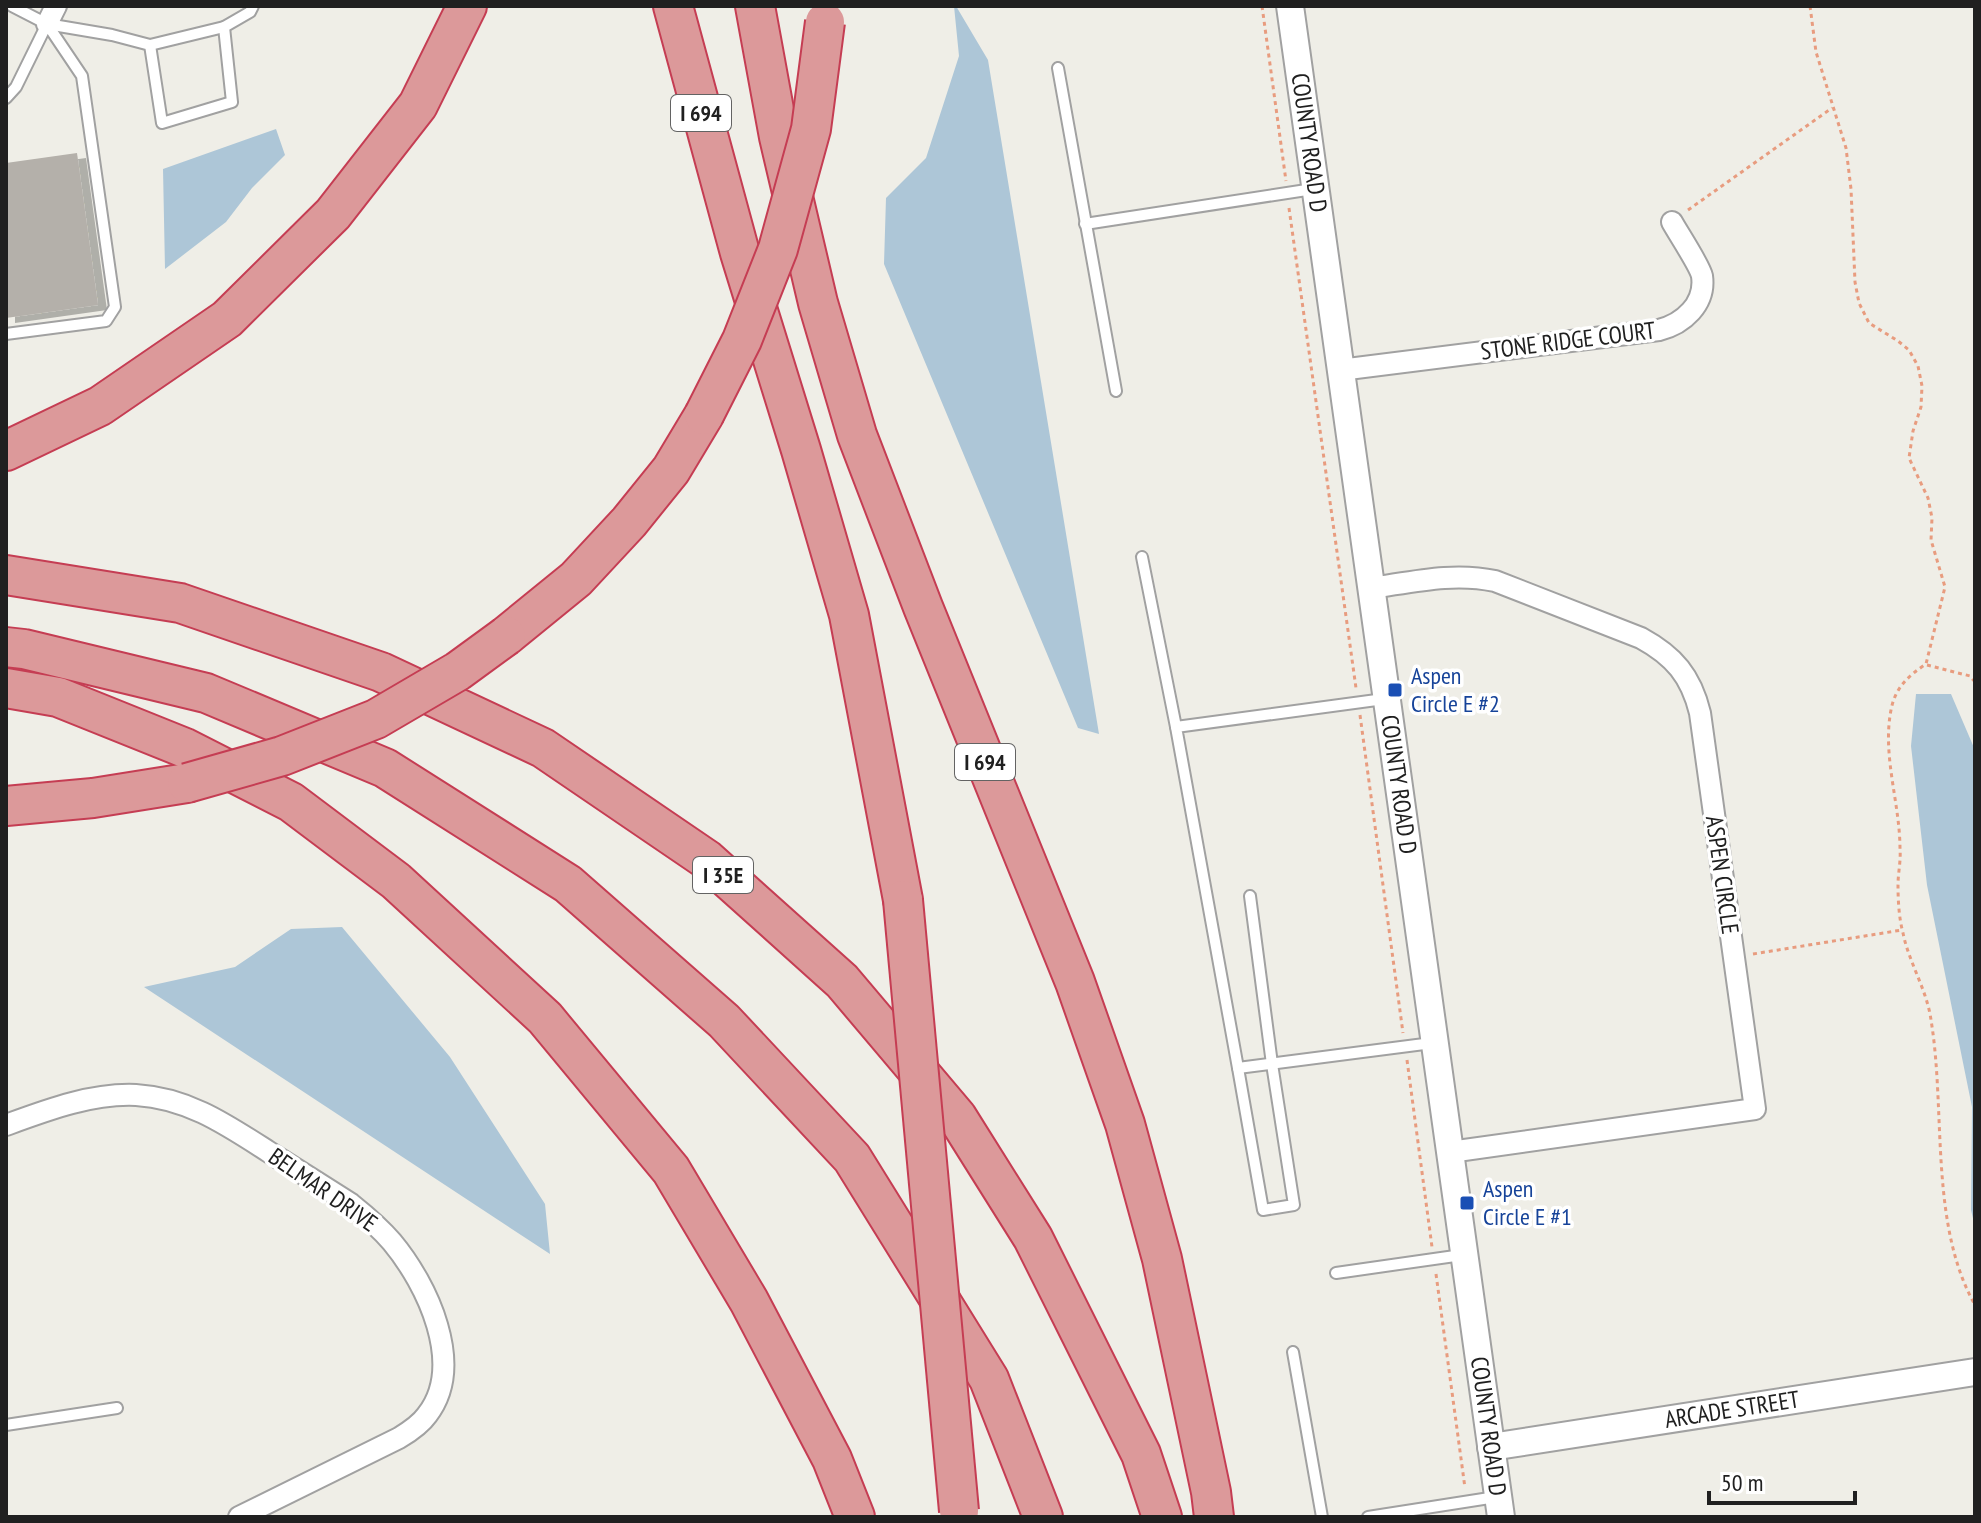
<svg xmlns="http://www.w3.org/2000/svg" width="1981" height="1523" viewBox="0 0 1981 1523" font-family="'PT Sans Narrow',sans-serif">
  <defs>
    <filter id="shadow"><feDropShadow dx="9" dy="5" stdDeviation="0" flood-color="#0004"/></filter>
  </defs>
  <rect width="100%" height="100%" fill="#efeee7"/>
  <g fill="#adc6d7">
    <polygon points="954,6 956,6 988,60 1099,734 1078,728 884,264 886,198 926,158 959,56"/>
    <polygon points="276,129 285,155 252,188 226,222 165,269 163,169"/>
    <polygon points="1916,694 1951,694 1975,750 1975,1227 1971,1210 1972,1107 1927,885 1911,746"/>
    <polygon points="342,927 450,1057 545,1204 550,1254 144,987 235,967 291,929"/>
  </g>
  <polygon fill="#b4b0aa" filter="url(#shadow)" points="77,153 98,305 6,318 6,163"/>
  <g fill="none" stroke-linecap="round" stroke-linejoin="round">
    <defs>
      <g id="service">
        <polyline points="12,6 47,24 112,35 150,45 162,123 232,102 224,27 250,12 253,6"/>
        <polyline points="150,45 224,27"/>
        <polyline points="1058,68 1116,391"/>
        <polyline points="6,98 16,87 47,24 82,76 115,307 106,321 6,334"/>
        <polyline points="1085,224 1313,189"/>
        <polyline points="1142,557 1176,727"/>
        <polyline points="1384,699 1176,727 1238,1068 1432,1043"/>
        <polyline points="1238,1068 1263,1210 1294,1205 1272,1064 1250,896"/>
        <polyline points="1336,1273 1462,1255"/>
        <polyline points="1293,1352 1322,1517"/>
        <polyline points="6,1425 117,1408"/>
        <polyline points="1368,1517 1496,1497"/>
      </g>
      <g id="minor">
        <polyline points="47,24 56,6"/>
        <path d="M1340,370L1659,330C1683,324 1706,304 1702,276C1700,266 1678,233 1672,222"/>
        <path d="M1371,588C1413,582 1453,572 1495,581L1641,638C1674,656 1691,676 1700,713L1755,1109L1450,1152"/>
        <path d="M6,1125C47,1110 92,1093 136,1095C188,1098 227,1125 269,1152C296,1169 324,1187 351,1204C366,1216 380,1228 392,1242C427,1284 466,1365 427,1415C420,1425 409,1432 399,1438L239,1517"/>
      </g>
      <g id="tertiary">
        <path id="s1" d="M1290,6L1501,1517"/>
        <path id="s2" d="M1491,1447L1975,1372"/>
      </g>
      <g id="motorway">
        <polyline points="673,6 740,253 801,450 849,615 903,900"/>
        <polyline points="755,6 779,137 818,303 857,435 923,607 1075,982 1125,1124 1162,1259 1211,1492 1214,1517"/>
        <polyline points="6,451 100,406 227,319 333,214 418,105 467,6"/>
        <polyline points="6,575 180,603 381,672 543,748 706,859 842,981 957,1117 1033,1238 1141,1454 1162,1517"/>
        <polyline points="506,636 576,579 629,522 671,470 704,415"/>
        <polyline points="6,647 24,649 206,693 385,768 568,884 724,1021 852,1158 989,1379 1043,1517"/>
        <polyline points="6,688 58,697 185,748 291,802 396,881 545,1018 671,1170 749,1301 832,1459 855,1517"/>
        <polyline points="6,806 93,798 187,783"/>
      </g>
    </defs>
    <use href="#service" stroke="#a1a1a1" stroke-width="14"/>
    <use href="#minor" stroke="#a1a1a1" stroke-width="24"/>
    <use href="#tertiary" stroke="#a1a1a1" stroke-width="30"/>
    <use href="#motorway" stroke="#c53d53" stroke-width="42"/>
    <g stroke="#e89c7f" stroke-width="3" stroke-dasharray="4 4" stroke-linecap="butt">
      <polyline points="1262,6 1286,181"/>
      <path d="M1810,6L1816,52L1846,148L1851,189L1855,282L1859,303L1869,323L1898,341L1909,350L1918,366L1922,386L1921,407L1913,431L1909,458L1928,498L1932,518L1931,540L1945,587L1926,664C1908,676 1895,688 1891,710C1882,756 1900,803 1900,849C1901,861 1898,873 1898,885C1898,901 1899,918 1903,933C1909,963 1927,990 1931,1020C1946,1110 1929,1224 1975,1305"/>
      <polyline points="1289,208 1356,688"/>
      <polyline points="1688,210 1832,108"/>
      <polyline points="1927,665 1970,676 1975,682"/>
      <polyline points="1360,715 1403,1033"/>
      <polyline points="1753,954 1902,930"/>
      <polyline points="1407,1060 1432,1247"/>
      <polyline points="1436,1274 1465,1488"/>
    </g>
    <use href="#service" stroke="#fff" stroke-width="10"/>
    <use href="#minor" stroke="#fff" stroke-width="20"/>
    <use href="#tertiary" stroke="#fff" stroke-width="26"/>
    <use href="#motorway" stroke="#dc999a" stroke-width="38"/>
    <defs>
      <g id="motorway-bridge">
        <polyline points="704,415 742,340 778,249 811,129 825,22"/>
        <polyline points="187,783 282,756 376,719 458,671 506,636"/>
        <polyline points="903,900 959,1511"/>
      </g>
    </defs>
    <use href="#motorway-bridge" stroke="#c53d53" stroke-width="42" stroke-linecap="butt"/>
    <use href="#motorway-bridge" stroke="#dc999a" stroke-width="38"/>
  </g>
  <g fill="#1a4fb4" stroke="#fff" stroke-width="3">
    <rect x="1387" y="682" width="16" height="16" rx="4"/>
    <rect x="1459" y="1195" width="16" height="16" rx="4"/>
  </g>
  <g text-anchor="middle" stroke-width="7" stroke-linejoin="round" paint-order="stroke">
    <g fill="#fff" stroke="#636363" stroke-width="2">
      <rect x="671" y="95" width="60" height="36" rx="6"/>
      <rect x="955" y="744" width="60" height="36" rx="6"/>
      <rect x="693" y="857" width="60" height="36" rx="6"/>
    </g>
    <g font-size="22" font-weight="bold" fill="#202020">
      <text x="701" y="121">I 694</text>
      <text x="985" y="770">I 694</text>
      <text x="723" y="883">I 35E</text>
    </g>
    <g font-size="24" fill="#202020" stroke="#fff">
      <text dy="8" stroke="none"><textPath href="#s1" startOffset="138">COUNTY ROAD D</textPath></text>
      <text transform="translate(1568 341) rotate(-7)" y="8">STONE RIDGE COURT</text>
      <text dy="8" stroke="none"><textPath href="#s1" startOffset="786">COUNTY ROAD D</textPath></text>
      <text transform="translate(1722 875) rotate(82)" y="8">ASPEN CIRCLE</text>
      <text transform="translate(323 1190) rotate(35)" y="8">BELMAR DRIVE</text>
      <text dy="8" stroke="none"><textPath href="#s2" startOffset="244">ARCADE STREET</textPath></text>
      <text dy="8" stroke="none"><textPath href="#s1" startOffset="1434">COUNTY ROAD D</textPath></text>
    </g>
    <g font-size="24" fill="#164399" stroke="#fff" text-anchor="start">
      <text x="1411" y="684">Aspen<tspan x="1411" dy="28">Circle E #2</tspan></text>
      <text x="1483" y="1197">Aspen<tspan x="1483" dy="28">Circle E #1</tspan></text>
    </g>
  </g>
  <rect width="1981" height="1523" fill="none" stroke="#202020" stroke-width="16"/>
  <path d="M1709 1491v12h146v-12" fill="none" stroke="#202020" stroke-width="4"/>
  <text x="1721" y="1491" font-size="24" fill="#202020" stroke="#ffffff" stroke-width="6" paint-order="stroke">50 m</text>
</svg>
